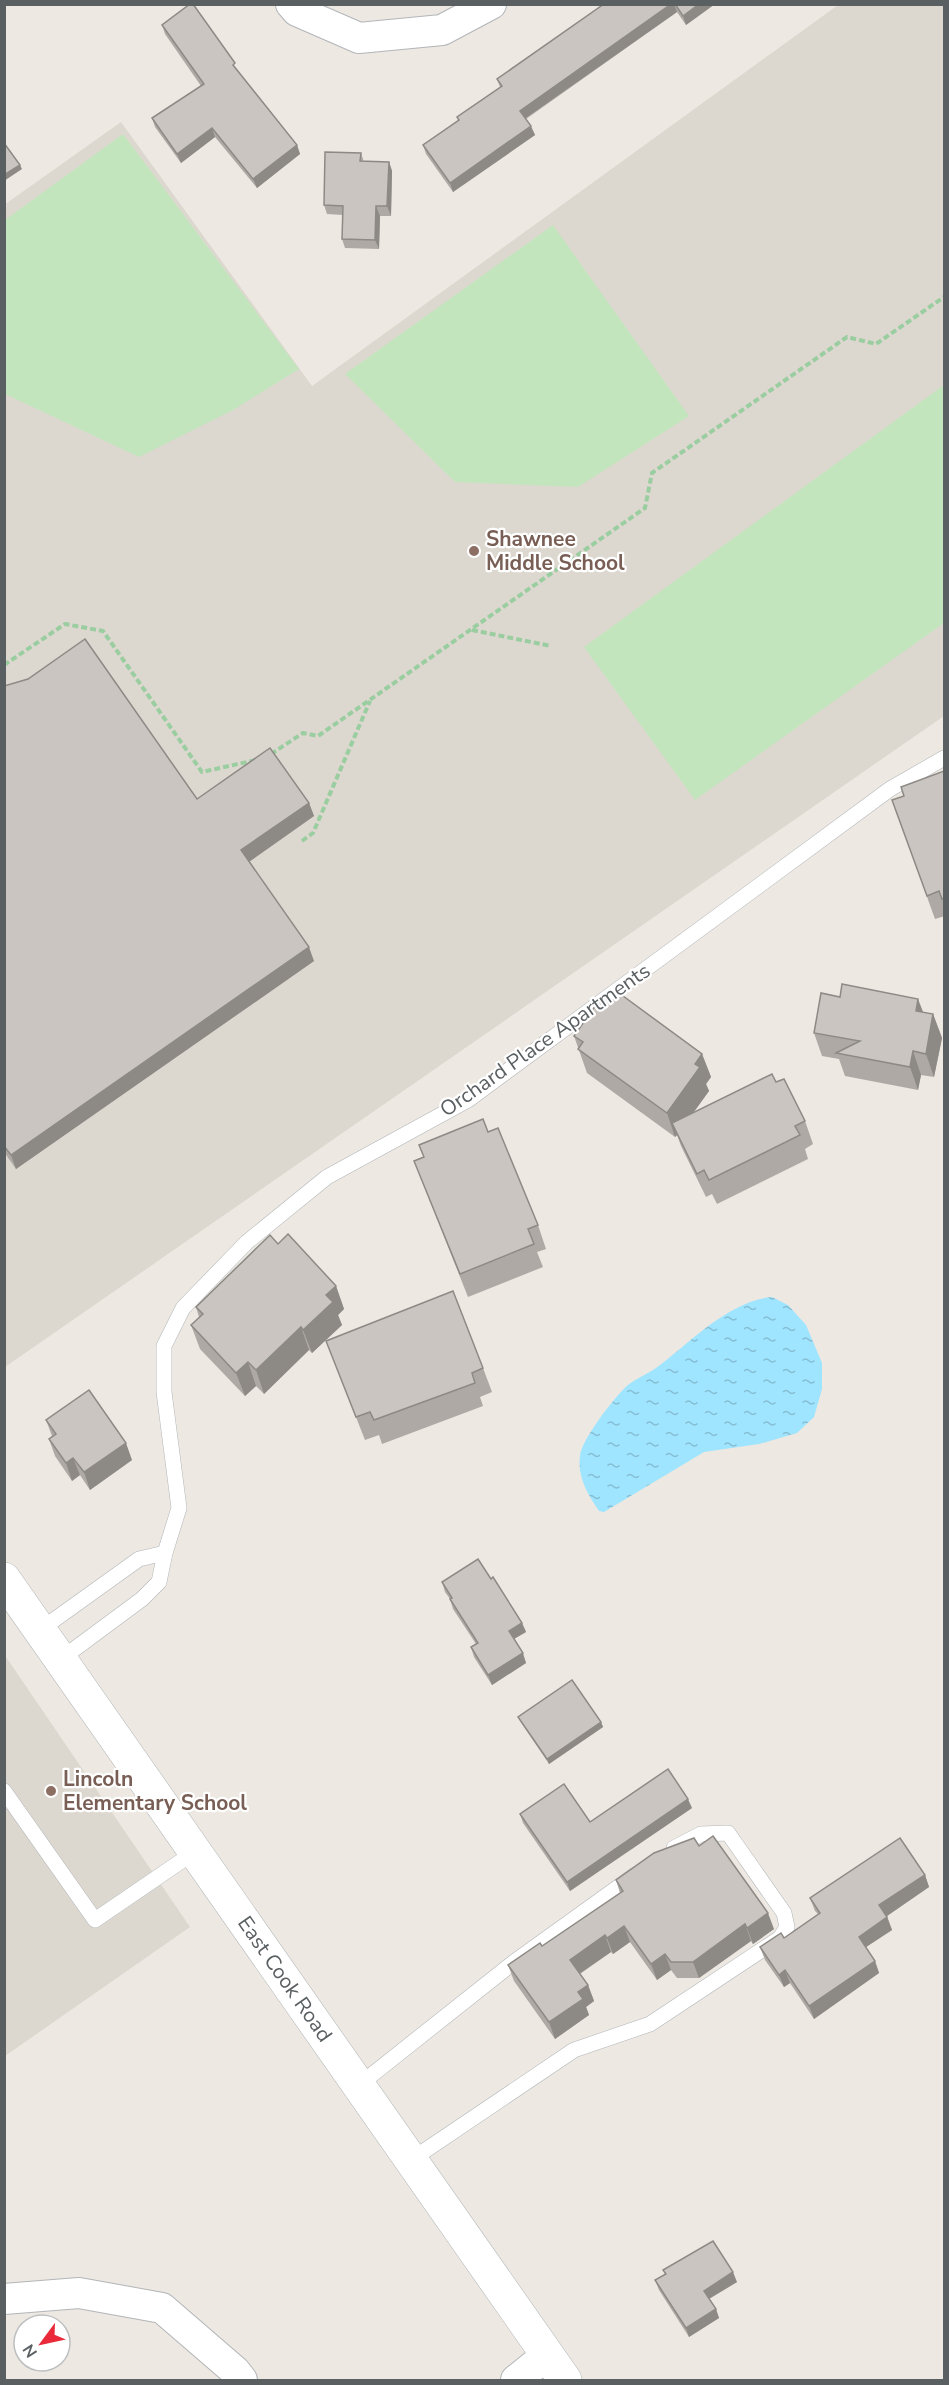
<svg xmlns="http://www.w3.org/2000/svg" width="949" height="2385" viewBox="0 0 949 2385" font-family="'Nunito Sans',sans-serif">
  <defs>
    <pattern id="water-ripples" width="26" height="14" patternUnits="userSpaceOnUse" patternTransform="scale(1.5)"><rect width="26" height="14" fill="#9fe5ff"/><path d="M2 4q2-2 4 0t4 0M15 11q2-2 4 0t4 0" fill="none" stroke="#85bdd2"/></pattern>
  </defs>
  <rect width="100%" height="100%" fill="#ede8e1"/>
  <g fill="#ddd8cf">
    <polygon points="838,5 944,5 944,716 5,1367 4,205 121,122 312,386"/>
    <polygon points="4,1654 190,1927 5,2056 4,2056"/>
  </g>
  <g fill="#c3e5bd">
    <polygon points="123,134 299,369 233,410 139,457 5,394 5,220"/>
    <polygon points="553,225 689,416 578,487 455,482 345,374"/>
    <polygon points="944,385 944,623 695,800 584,647"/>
  </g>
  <path fill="url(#water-ripples)" d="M772,1297L788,1305L806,1325L822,1363V1389L814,1417L797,1433L759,1444L704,1452L604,1512L599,1511C588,1495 577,1477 580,1456C581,1440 616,1395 628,1385C637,1378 647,1374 656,1368C690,1343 728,1301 772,1297Z"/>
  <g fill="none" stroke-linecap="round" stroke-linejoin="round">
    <defs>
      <g id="service">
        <polyline points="40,1630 139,1559 165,1553"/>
        <polyline points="61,1659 142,1599 159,1582 165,1553 179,1508 164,1392 164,1346 183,1308 247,1242 327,1177 468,1100 890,789 944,758"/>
        <polyline points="4,1791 95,1920 196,1851"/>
        <polyline points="359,2085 514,1962 635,1875"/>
        <polyline points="411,2160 574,2050 650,2024 780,1938 787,1927 784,1913 728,1833 701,1834 674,1848"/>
      </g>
      <g id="minor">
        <polyline points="291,4 297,11 359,38 442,30 491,4"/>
        <polyline points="4,2299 79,2293 162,2308 235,2371 242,2380"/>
        <polyline points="516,2380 547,2355"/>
      </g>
      <polyline id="secondary" points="4,1579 565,2380"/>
    </defs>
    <use href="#service" stroke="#b2b5b9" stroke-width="16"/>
    <use href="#minor" stroke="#b2b5b9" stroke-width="32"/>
    <use href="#secondary" stroke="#b1b6b9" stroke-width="34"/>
    <g stroke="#9acda0" stroke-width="4" stroke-dasharray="6 3" stroke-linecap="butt">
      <polyline points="472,630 551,646"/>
      <polyline points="4,665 65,624 103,631 202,772 256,760"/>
      <polyline points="271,754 303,733 318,736 645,508 652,473 847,337 876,344 944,297"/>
      <polyline points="302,841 313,833 370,701"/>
    </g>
    <use href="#service" stroke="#fff" stroke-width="15"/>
    <use href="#minor" stroke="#fff" stroke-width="30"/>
    <use href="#secondary" stroke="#fff" stroke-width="33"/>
  </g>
  <g fill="#aea9a5">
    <polygon points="604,4 715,4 686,25 677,12 526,119 535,135 453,192 426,154 423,145 458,120 457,117 500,87 497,79"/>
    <polygon points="162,25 238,72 297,145 300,154 257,188 215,137 181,163 155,127 152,118 201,86 165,34"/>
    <polygon points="361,153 364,162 389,162 392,171 391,216 380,216 379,249 345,248 342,239 343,215 327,214 324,205"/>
    <polygon points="4,686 197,799 309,803 314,816 249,862 314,961 16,1169 4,1152"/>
    <polygon points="944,771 945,916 935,919 892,800 904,796"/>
    <polygon points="613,1001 702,1054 711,1077 706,1084 709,1091 693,1113 776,1082 805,1121 813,1144 805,1149 808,1159 717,1204 712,1194 706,1197 681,1146 677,1135 675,1137 587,1073 574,1036"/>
    <polygon points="923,1012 933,1014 942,1038 934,1077 921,1075 918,1090 845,1076 839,1059 822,1056 814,1033"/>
    <polygon points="488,1132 538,1225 546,1249 537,1252 543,1267 468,1297 414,1161 424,1157 419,1145"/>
    <polygon points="278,1244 336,1286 344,1309 338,1315 342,1325 312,1353 309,1350 264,1394 256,1386 245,1396 200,1349 191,1325 199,1317 196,1307"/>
    <polygon points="326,1341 483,1368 492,1392 480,1397 483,1406 382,1444 379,1435 365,1440"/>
    <polygon points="46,1420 132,1460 90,1490 80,1475 72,1481 55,1456 49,1439 52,1436"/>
    <polygon points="491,1579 522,1623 526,1632 514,1639 526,1663 492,1685 474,1657 471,1647 476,1644 453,1609 450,1599 445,1592 442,1582"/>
    <polygon points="518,1717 601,1722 603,1727 549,1764 520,1721"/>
    <polygon points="692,1808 570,1891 523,1823 520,1814 590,1822"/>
    <polygon points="699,1846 774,1929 753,1944 751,1941 699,1978 677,1978 671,1970 657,1980 630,1942 613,1954 611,1952 580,1974 588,1985 594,2001 586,2007 589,2015 555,2039 514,1981 508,1965 542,1946 620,1893 616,1880"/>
    <polygon points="925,1875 929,1887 887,1916 892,1930 866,1947 875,1961 879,1973 814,2019 790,1983 784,1987 765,1960 760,1947 784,1938 818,1914 815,1911 810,1898"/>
    <polygon points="663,2270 737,2282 709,2299 716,2309 719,2318 689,2337 659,2290 655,2280 665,2274"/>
  </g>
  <g fill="#8d8a86">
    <polygon points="671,4 674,4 677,12 523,120 520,111"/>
    <polygon points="699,4 715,4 686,25 683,16"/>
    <polygon points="531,126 535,135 453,192 450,183"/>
    <polygon points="212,128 215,137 181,163 177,154"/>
    <polygon points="297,145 300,154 257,188 253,179"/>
    <polygon points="389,162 392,171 391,216 387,206"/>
    <polygon points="20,165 22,169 4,181 4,175"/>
    <polygon points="376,206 380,216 379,249 375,240"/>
    <polygon points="309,803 314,816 246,864 241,850"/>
    <polygon points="309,947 314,961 16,1169 11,1155"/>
    <polygon points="918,999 927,1022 916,1011"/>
    <polygon points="933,1014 942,1038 934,1077 926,1054"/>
    <polygon points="913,1051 921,1075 918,1090 910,1067"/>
    <polygon points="702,1054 711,1077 706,1084 709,1091 678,1134 672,1123 677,1135 675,1137 667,1113 695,1064"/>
    <polygon points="336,1286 344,1309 338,1315 342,1325 312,1353 303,1330 326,1295"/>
    <polygon points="301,1327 309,1350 264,1394 256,1370"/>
    <polygon points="248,1362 256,1386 245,1396 236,1373"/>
    <polygon points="126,1443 132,1460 90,1490 84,1472"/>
    <polygon points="73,1458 80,1475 72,1481 66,1463"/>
    <polygon points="522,1623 526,1632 512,1640 509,1631"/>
    <polygon points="523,1653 526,1663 492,1685 488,1675"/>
    <polygon points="601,1722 603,1727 549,1764 547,1759"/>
    <polygon points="688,1799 692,1808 570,1891 567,1882"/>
    <polygon points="925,1875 929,1887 884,1918 879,1905"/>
    <polygon points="768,1913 774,1929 753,1944 747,1928"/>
    <polygon points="887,1917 892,1930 863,1949 859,1937"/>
    <polygon points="745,1924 751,1941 699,1978 693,1962"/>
    <polygon points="624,1926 630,1942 613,1954 607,1938"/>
    <polygon points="605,1935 611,1952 576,1976 570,1960"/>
    <polygon points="665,1954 671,1970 657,1980 651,1964"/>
    <polygon points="875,1961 879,1973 814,2019 809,2006"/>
    <polygon points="785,1970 790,1983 784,1987 779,1975"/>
    <polygon points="588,1985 594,2001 586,2007 589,2015 555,2039 549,2022 578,1992"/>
    <polygon points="733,2272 737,2282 707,2300 704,2291"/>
    <polygon points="716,2309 719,2318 689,2337 686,2328"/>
  </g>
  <g fill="#cac5c0" stroke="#8d8a86" stroke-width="1.5">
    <polygon points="190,4 193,4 235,63 233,65 297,145 253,179 212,128 177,154 152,118 204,84 162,25"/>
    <polygon points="604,4 671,4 520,111 531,126 450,183 423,145 459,120 457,117 502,86 497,79"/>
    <polygon points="675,4 699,4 683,16"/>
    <polygon points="4,143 20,165 4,175"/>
    <polygon points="325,152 361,153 360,161 389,162 387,206 376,206 375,240 342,239 343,206 324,205"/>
    <polygon points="85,639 197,799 270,748 309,803 241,850 309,947 11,1155 4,1146 4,686 28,679"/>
    <polygon points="944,771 945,898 942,899 939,891 927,896 892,800 904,796 901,787"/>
    <polygon points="842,984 918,999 916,1011 933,1014 926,1054 913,1051 910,1067 836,1053 860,1041 814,1033 821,993 840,997"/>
    <polygon points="619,993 702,1054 695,1064 700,1067 667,1113 578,1049 583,1042 574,1036 603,995 613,1001"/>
    <polygon points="772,1074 776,1082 784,1079 805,1121 795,1126 800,1135 709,1180 704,1170 697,1174 672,1123"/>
    <polygon points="483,1119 488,1132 498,1128 538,1225 528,1229 534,1244 460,1274 414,1161 424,1157 419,1145"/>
    <polygon points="288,1234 336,1286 326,1295 333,1302 303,1330 301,1327 256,1370 248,1362 236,1373 191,1325 203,1314 196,1307 270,1235 278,1244"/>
    <polygon points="453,1291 483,1368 472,1373 475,1383 374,1420 370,1412 356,1417 326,1341"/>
    <polygon points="89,1390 126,1443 84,1472 73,1458 66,1463 49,1439 56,1434 46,1420"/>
    <polygon points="478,1559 491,1579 493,1577 522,1623 509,1631 523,1653 488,1675 471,1647 478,1643 450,1599 452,1598 442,1582"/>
    <polygon points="572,1680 601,1722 547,1759 518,1717"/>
    <polygon points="668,1769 688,1799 567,1882 520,1814 564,1784 590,1822"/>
    <polygon points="713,1836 768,1913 747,1928 745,1924 693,1962 671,1962 665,1954 651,1964 624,1926 607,1938 605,1935 570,1960 588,1985 578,1992 583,1999 549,2022 508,1965 540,1943 542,1946 623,1891 616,1880 654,1853 694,1838 699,1846"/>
    <polygon points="900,1838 925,1875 879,1905 887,1917 859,1937 875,1961 809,2006 785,1970 779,1975 760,1947 781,1933 784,1938 820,1913 810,1898"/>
    <polygon points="713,2241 733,2272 704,2291 716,2309 686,2328 655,2280 666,2274 663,2270"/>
  </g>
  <g fill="#8d6e63" stroke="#fff" stroke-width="2">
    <circle cx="474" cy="551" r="6"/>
    <circle cx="51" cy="1791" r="6"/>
  </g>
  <g text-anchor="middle" stroke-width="4.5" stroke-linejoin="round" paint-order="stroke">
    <g font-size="21" font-weight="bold" fill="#785e54" stroke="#fff" text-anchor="start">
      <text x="486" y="546">Shawnee<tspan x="486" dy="24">Middle School</tspan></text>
      <text x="63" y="1786">Lincoln<tspan x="63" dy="24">Elementary School</tspan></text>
    </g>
    <g font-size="21" fill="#5a5f62" stroke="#fff">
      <text transform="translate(545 1040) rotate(-35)" y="7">Orchard Place Apartments</text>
      <text transform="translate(285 1979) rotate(55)" y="7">East Cook Road</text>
    </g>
  </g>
  <rect width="949" height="2385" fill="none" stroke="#5a5f62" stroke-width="12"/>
  <g transform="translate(42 2343) rotate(237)"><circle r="28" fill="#ffffff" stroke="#bdbfc0" stroke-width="1.5"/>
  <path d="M0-4.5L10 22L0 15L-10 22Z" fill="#ea293b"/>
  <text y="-9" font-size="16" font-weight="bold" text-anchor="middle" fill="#5a5f62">N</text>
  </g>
</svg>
